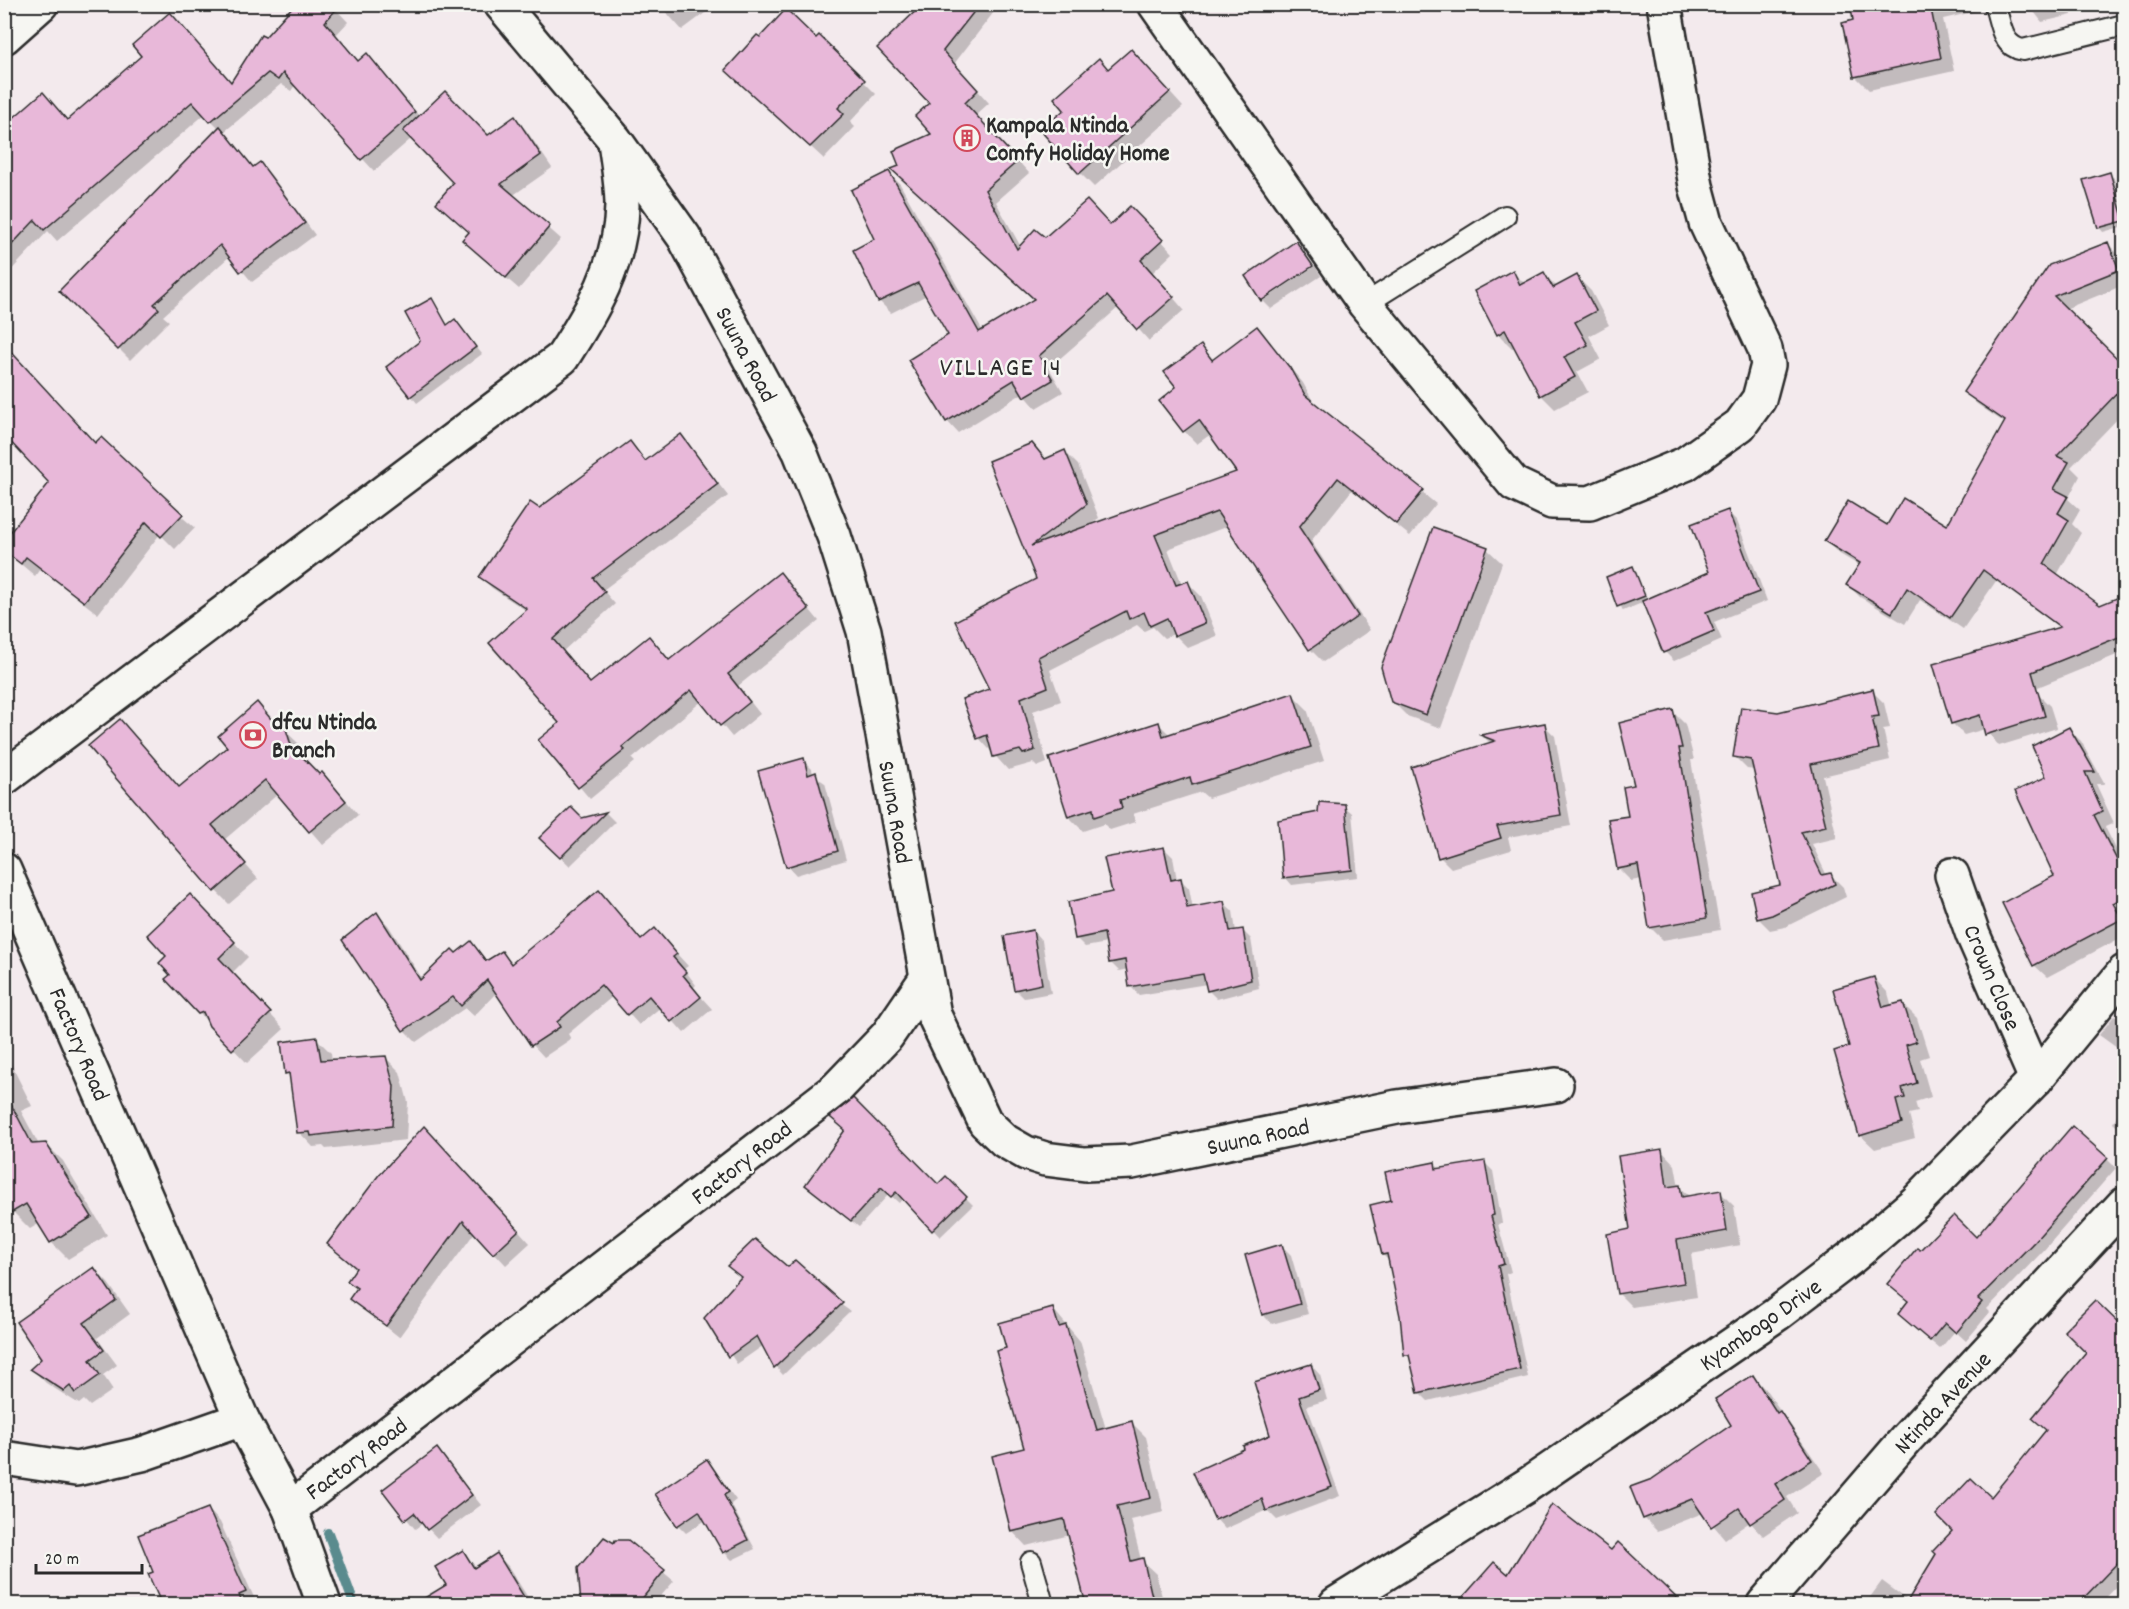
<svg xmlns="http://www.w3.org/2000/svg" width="2129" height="1609" viewBox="0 0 2129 1609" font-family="Dekko,sans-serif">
  <rect width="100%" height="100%" fill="#f3eaed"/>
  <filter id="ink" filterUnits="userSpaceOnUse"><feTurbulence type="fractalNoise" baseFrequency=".0167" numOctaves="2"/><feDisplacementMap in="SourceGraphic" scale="12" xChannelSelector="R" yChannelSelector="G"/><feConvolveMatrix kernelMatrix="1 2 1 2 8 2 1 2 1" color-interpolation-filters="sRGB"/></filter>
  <g filter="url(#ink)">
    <g fill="#0003">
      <polygon points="331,4 348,22 336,35 359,62 367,55 420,117 488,137 514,118 526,130 552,168 512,196 561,239 519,289 476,252 455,183 412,138 374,171 295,85 291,91 281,84 224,132 254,168 260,164 271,175 315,235 252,282 230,256 163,316 169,321 130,360 61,291 220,129 205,114 57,241 48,231 4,278 4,127 68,121 232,83 265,39"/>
      <polygon points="659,4 717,4 682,30"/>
      <polygon points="925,4 1000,4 954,64 989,103 976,115 1029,173 996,202 1021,247 1045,239 1142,220 1173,253 1152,273 1184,310 1149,341 1119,307 1049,368 1063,392 1036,408 1023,393 958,433 947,421 950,336 927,295 891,313 879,301 876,240 888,173 900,184 983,332 1036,300 901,166 933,134"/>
      <polygon points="1852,4 2007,4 1943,19 1954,71 1869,90 1855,76 1855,21"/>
      <polygon points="2028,4 2069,4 2072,15 2042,22"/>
      <polygon points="819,37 876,94 850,122 855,127 824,159 740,82 760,39 817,40"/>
      <polygon points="1145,65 1183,107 1094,187 1080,173 1109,71"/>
      <polygon points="2109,174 2114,178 2124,215 2124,226 2103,232 2099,227"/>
      <polygon points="1296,243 1313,264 1262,298"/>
      <polygon points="2108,244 2120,256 2124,267 2124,285 2065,309 2124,367 2124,412 2071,467 2080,476 2068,499 2080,510 2072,524 2081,533 2057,575 2100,606 2124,597 2124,652 2023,693 2037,693 2050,706 2057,728 1999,746 1985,729 1964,735 1952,723 2060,628 1996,581 1963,629 1920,600 1905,624 1860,597 1848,585 1860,566 1838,553 1826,541 1888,527 1947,527 2005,423 1977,404 1965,392 2050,267"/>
      <polygon points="1315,266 1321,276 1271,309 1263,301"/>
      <polygon points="1513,272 1525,284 1544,274 1557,287 1577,277 1591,291 1609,325 1589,336 1601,359 1577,372 1588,392 1555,409 1541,395 1516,347 1512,348 1498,334"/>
      <polygon points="432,300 448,325 455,321 482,354 417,403 388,367 421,341"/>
      <polygon points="1257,328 1303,383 1315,405 1436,504 1410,536 1352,490 1311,541 1370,630 1323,662 1310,649 1228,526 1168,549 1182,584 1187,582 1201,596 1217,636 1188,648 1174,634 1164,638 1153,627 1144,631 1137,625 1050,670 1061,701 1033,711 1047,763 1037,767 1033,763 1008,770 979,738 991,689 1038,580 990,462 1032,445 1047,460 1065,452 1078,465 1099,518 1088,526 1239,472 1211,434 1197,444 1184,431 1178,388 1201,347 1214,360"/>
      <polygon points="681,436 728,496 603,590 615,604 563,651 591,684 649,638 670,661 780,574 819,621 738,686 760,714 732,737 702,701 632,759 635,762 590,799 540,740 562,723 527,611 492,588 481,577 539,510 630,443 647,462"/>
      <polygon points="96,444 195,528 175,549 160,534 98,614 40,569 35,576 4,550"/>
      <polygon points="1728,512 1737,521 1767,601 1714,622 1722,640 1674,661 1665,652 1644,602 1623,611 1608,578 1632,568 1648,600 1711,573"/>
      <polygon points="1434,529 1487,549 1502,563 1441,728 1407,716 1392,701"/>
      <polygon points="1872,691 1884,703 1890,728 1883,729 1890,760 1823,776 1837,838 1812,844 1827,876 1831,875 1843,887 1846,897 1785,927 1770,930 1758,918 1781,887 1755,770 1747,769 1735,757 1778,714"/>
      <polygon points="1293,695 1307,709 1324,761 1208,798 1201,792 1133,814 1135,822 1110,830 1104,824 1083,831 1069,817 1159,724 1170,735"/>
      <polygon points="257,704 299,744 304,760 335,787 358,815 323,845 278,794 224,840 258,879 229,904 215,890 180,788 230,747"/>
      <polygon points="1672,711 1685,724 1694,760 1691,760 1720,930 1663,940 1650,927 1642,879 1631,881 1618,868 1636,786"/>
      <polygon points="2119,715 2124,715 2124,776 2119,771"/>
      <polygon points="1544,725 1555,736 1571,826 1508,837 1511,850 1451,868 1440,857 1491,744 1483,736"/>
      <polygon points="2068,729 2081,741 2105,784 2096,784 2114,823 2105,827 2124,865 2124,936 2047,977 2034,965 2056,877 2048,777"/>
      <polygon points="803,760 812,769 813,775 825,783 846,860 796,875 788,866"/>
      <polygon points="1344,806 1352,813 1358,877 1292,885 1285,877 1320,813"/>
      <polygon points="606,813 615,822 570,866 541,838 582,820"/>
      <polygon points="1164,848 1173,857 1177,880 1180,879 1189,888 1193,909 1224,903 1233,911 1236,932 1243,931 1251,939 1259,988 1217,999 1208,990 1207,984 1139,995 1130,986 1128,969 1119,971 1110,962 1107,943 1085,947 1077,939 1113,894"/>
      <polygon points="610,904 642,941 655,930 688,966 684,969 696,985 693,988 712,1009 684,1033 661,1007 639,1025 613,996 568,1034 571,1039 544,1057 533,1045 497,992 474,1016 465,1008 416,1042 404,1030 344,941 377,914 388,925 423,980 471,943 488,962 502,953 513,964"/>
      <polygon points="204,910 248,957 232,973 284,1029 247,1063 199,1013 172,975"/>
      <polygon points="1033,931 1042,941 1051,993 1024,998 1015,989"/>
      <polygon points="1874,978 1888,993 1892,1007 1903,1004 1917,1018 1929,1056 1920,1059 1931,1097 1915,1102 1918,1112 1909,1114 1915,1138 1875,1149 1860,1135"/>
      <polygon points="2114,1016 2124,1021 2124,1053 2099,1035"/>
      <polygon points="317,1039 331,1053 332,1061 385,1057 400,1072 408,1102 406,1140 326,1149 323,1146 313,1147 299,1132 292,1078 286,1073"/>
      <polygon points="4,1050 32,1106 21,1111 39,1145 46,1144 63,1161 107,1235 68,1259 51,1242 40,1223 30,1229 13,1212 4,1199"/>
      <polygon points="2124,1101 2124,1133 2113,1123"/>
      <polygon points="436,1139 530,1243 506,1265 475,1232 399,1337 351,1299 358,1290 349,1281 357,1269 329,1244"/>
      <polygon points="1661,1150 1675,1165 1679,1187 1690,1197 1720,1192 1734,1206 1740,1245 1691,1254 1697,1297 1632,1307 1618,1293 1632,1231"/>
      <polygon points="2107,1159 2116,1168 2044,1250 1987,1309 1990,1312 1966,1341 1955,1331 1940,1349 1909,1323 1909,1302 1889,1284 1920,1252 1976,1239"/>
      <polygon points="1484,1162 1493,1171 1502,1223 1498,1224 1511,1272 1506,1274 1528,1377 1428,1401 1419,1392 1412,1361 1406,1354 1402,1315 1390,1262 1383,1255 1392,1201 1434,1163 1441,1170"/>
      <polygon points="946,1178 973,1205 940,1237 903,1198 899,1203 889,1194 859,1227 807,1185 938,1186"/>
      <polygon points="1282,1246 1291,1255 1308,1314 1272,1324 1263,1315"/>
      <polygon points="94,1269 108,1283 130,1314 97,1338 117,1365 103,1375 113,1390 90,1406 84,1400 79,1404 46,1383 32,1369 43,1359"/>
      <polygon points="789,1269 850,1311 783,1375 776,1367 764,1345 737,1364 706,1318"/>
      <polygon points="1053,1309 1080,1341 1106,1429 1132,1423 1146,1437 1164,1512 1131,1520 1141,1560 1156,1574 1164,1604 1088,1604 1070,1535 1026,1546 1012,1531 1026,1449 1008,1349"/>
      <polygon points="2124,1325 2124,1579 2100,1604 1865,1604 1882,1581 1909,1601 2047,1431 2034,1418"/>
      <polygon points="1311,1365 1320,1375 1327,1400 1307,1406 1340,1496 1277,1520 1267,1510 1225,1529 1216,1519 1272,1436"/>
      <polygon points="1753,1377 1766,1390 1824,1473 1787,1497 1797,1513 1763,1536 1750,1522 1725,1539 1703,1513 1657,1531 1644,1518 1653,1480 1733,1426"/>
      <polygon points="437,1450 481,1505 437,1538 423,1523 415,1529 384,1490"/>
      <polygon points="707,1461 736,1500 731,1504 755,1549 732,1560 724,1552 706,1520 686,1533 678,1525"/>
      <polygon points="208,1509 220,1522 257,1604 164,1604"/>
      <polygon points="627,1542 674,1581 654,1604 583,1604 614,1545"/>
      <polygon points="462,1551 477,1568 497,1555 508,1566 532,1604 445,1604 448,1585"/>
      <polygon points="875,1597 891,1604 871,1604"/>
    </g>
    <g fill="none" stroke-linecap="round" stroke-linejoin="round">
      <polyline stroke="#5a8b8e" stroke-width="10" points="328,1533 354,1604"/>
    </g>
    <g fill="#e8b8d9" stroke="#2b2b2b" stroke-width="1.5">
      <polygon points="295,4 341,4 325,22 358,61 367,53 415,112 361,160 283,73 278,80 268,73 210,122 192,102 44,230 35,220 4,253 4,126 43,92 67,120 141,56 132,45 170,12 231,82 261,35 265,37"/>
      <polygon points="923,4 980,4 943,51 978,90 965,103 1018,161 985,190 1017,249 1035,229 1045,237 1087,200 1110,225 1130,206 1163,240 1141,260 1174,297 1137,330 1107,296 1039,356 1053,380 1024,397 1014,380 946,422 908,360 948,335 918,283 878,302 853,250 874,239 851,190 889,171 979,332 1034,299 891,169 899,166 893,151 931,134 915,116 929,103 877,48"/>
      <polygon points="1850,4 1930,4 1941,58 1854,77 1842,23 1853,20"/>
      <polygon points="786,9 816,38 819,35 865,80 838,108 844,114 810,147 725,70 757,35 760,37"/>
      <polygon points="1131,49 1170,92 1079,174 1040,130 1064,110 1054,98 1099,58 1108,69"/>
      <polygon points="445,91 488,135 515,116 541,155 501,184 550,226 506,278 462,240 469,232 436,203 453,183 403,131"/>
      <polygon points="220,126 253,167 260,162 305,223 240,272 220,245 154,304 159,309 118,350 59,291"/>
      <polygon points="2110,172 2124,221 2098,228 2083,180"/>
      <polygon points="1296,241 1313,266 1261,301 1245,276"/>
      <polygon points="2108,242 2119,270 2054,296 2124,365 2124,386 2057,456 2069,462 2054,489 2068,496 2058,513 2069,520 2044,564 2100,605 2124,595 2124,635 2032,672 2045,716 1985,735 1980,715 1951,724 1933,664 2060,627 1983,570 1950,618 1907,588 1892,613 1846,585 1860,563 1824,541 1848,501 1887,525 1903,498 1947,525 2005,421 1963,392 2049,265"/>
      <polygon points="1513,270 1520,285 1544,272 1553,288 1577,275 1596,311 1575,322 1588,345 1564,357 1575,377 1540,396 1505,330 1497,335 1474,291"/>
      <polygon points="432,298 447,325 455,319 476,347 410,397 386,367 420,341 405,313"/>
      <polygon points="1257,326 1290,368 1305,395 1424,490 1396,524 1338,478 1299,527 1358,616 1309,650 1217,512 1155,535 1176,585 1188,581 1205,623 1174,636 1167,618 1150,626 1144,612 1129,619 1126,611 1038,657 1048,687 1021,698 1035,750 1023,754 1020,750 993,757 987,735 977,739 962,699 989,689 955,621 1036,579 988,461 1032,443 1045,459 1065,450 1087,504 1031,546 1236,472 1199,420 1183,432 1159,401 1176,387 1164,372 1201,345 1212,360"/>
      <polygon points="4,344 95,443 101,437 183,514 161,537 146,522 84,602 26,557 21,564 4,551 4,540 49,483 4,435"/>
      <polygon points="681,434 718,484 593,578 605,592 553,639 590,683 649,636 669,660 780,572 809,609 728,674 750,702 720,726 691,690 622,747 625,750 578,788 538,740 559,723 489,643 527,609 479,577 530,502 539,508 630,441 645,461"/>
      <polygon points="1728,510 1759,592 1706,612 1714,631 1663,653 1642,601 1709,572 1691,524"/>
      <polygon points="1433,527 1488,547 1426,715 1391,702 1381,667"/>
      <polygon points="1633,566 1645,596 1617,607 1606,577"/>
      <polygon points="1873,689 1879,716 1872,717 1879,749 1811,764 1826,826 1801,832 1822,875 1831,873 1835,884 1772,915 1757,919 1751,892 1780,885 1751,760 1733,757 1741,707 1778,712"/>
      <polygon points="1293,693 1311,747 1192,785 1190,777 1120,800 1122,808 1094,817 1093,809 1068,817 1049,758 1159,722 1163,736"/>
      <polygon points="257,702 270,718 286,729 291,745 319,774 322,772 346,801 309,832 265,780 212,825 246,864 214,892 88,746 120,719 179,787 227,747 218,736"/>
      <polygon points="1673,709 1682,748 1679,748 1707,918 1649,928 1638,865 1617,869 1608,819 1628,816 1623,787 1634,785 1619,723"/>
      <polygon points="1545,723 1561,815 1497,826 1501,838 1438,858 1411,767 1495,741 1480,735"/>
      <polygon points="2069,727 2095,772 2085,772 2102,811 2094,815 2124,874 2124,897 2113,903 2122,919 2033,966 2002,903 2054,876 2015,791 2046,777 2032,746"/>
      <polygon points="804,758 808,775 816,772 838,851 786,867 758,771"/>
      <polygon points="1319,802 1345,804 1352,870 1283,878 1278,820 1318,812"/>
      <polygon points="571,807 582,818 606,812 560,858 539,838"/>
      <polygon points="1164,847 1171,880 1181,878 1187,908 1224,901 1230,931 1243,929 1251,980 1207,991 1203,974 1129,987 1125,960 1109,963 1104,933 1075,939 1068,902 1112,892 1104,858"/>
      <polygon points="599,890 641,940 655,928 677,954 673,957 686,972 683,975 701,997 671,1022 649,996 627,1015 601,985 557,1022 560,1027 531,1046 487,980 461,1006 453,997 403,1031 342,940 377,912 420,980 452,949 456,953 471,941 486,961 502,951 511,964"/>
      <polygon points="190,894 235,942 219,958 271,1013 232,1050 209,1026 203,1012 198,1014 165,979 170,975 159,963 166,956 147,935"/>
      <polygon points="1033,930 1042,984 1014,990 1004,936"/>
      <polygon points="1874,977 1883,1007 1903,1002 1916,1042 1906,1045 1917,1083 1902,1088 1905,1098 1896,1100 1902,1123 1859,1136 1834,1051 1849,1046 1833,989"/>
      <polygon points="317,1037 321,1060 386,1056 394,1086 392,1126 311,1136 310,1132 297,1133 289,1073 285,1074 281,1042"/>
      <polygon points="4,1091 32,1144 46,1143 92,1217 50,1243 26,1204 4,1217"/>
      <polygon points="853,1098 938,1184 946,1176 967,1197 932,1231 896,1192 891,1197 881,1188 851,1221 805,1185 845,1130 830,1117"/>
      <polygon points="424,1126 519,1230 493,1254 463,1221 386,1326 349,1299 357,1288 347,1281 356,1268 327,1244 378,1176"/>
      <polygon points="2072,1126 2108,1158 2035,1241 1978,1299 1982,1302 1956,1333 1945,1323 1930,1341 1898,1314 1908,1301 1887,1284 1917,1248 1920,1250 1954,1215 1976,1237"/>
      <polygon points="1662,1149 1667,1187 1680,1185 1682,1197 1721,1190 1727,1231 1677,1240 1684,1283 1617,1294 1607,1234 1630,1229 1618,1156"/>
      <polygon points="1485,1161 1494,1215 1491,1216 1504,1264 1498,1266 1520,1369 1418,1393 1409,1355 1404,1355 1400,1316 1387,1254 1382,1255 1370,1205 1391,1200 1385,1172 1435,1162 1436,1169"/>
      <polygon points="755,1239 788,1267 795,1260 843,1303 774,1368 757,1336 728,1357 704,1318 741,1277 727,1266"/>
      <polygon points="1282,1244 1300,1304 1262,1315 1245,1255"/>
      <polygon points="94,1267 116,1300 84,1323 104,1350 90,1360 100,1375 75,1393 70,1386 64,1391 30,1369 41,1359 16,1322"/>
      <polygon points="2095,1300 2124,1328 2124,1556 2077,1605 1905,1605 1936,1554 1933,1551 1952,1531 1936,1515 1971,1478 1991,1497 2046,1430 2032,1418 2086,1353 2064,1331"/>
      <polygon points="1053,1308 1059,1327 1066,1325 1097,1430 1132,1421 1151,1498 1117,1506 1131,1561 1143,1558 1154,1605 1086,1605 1064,1519 1011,1532 992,1456 1024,1448 996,1351 1006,1348 999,1323"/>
      <polygon points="1311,1364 1319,1390 1299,1397 1332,1487 1266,1511 1262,1499 1215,1520 1193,1472 1244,1449 1243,1446 1270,1435 1254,1382"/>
      <polygon points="1753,1375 1777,1413 1780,1411 1812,1460 1775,1484 1785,1500 1750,1524 1739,1508 1711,1527 1692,1499 1643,1519 1630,1487 1652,1479 1731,1425 1715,1399"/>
      <polygon points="437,1448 472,1495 427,1530 414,1513 405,1520 382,1490"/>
      <polygon points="707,1459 729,1492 724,1495 748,1540 723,1553 699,1511 677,1526 655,1494"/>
      <polygon points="1552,1504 1611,1550 1618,1542 1684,1605 1456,1605 1494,1562 1508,1574"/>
      <polygon points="208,1508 246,1592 239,1595 243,1605 162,1605 148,1574 153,1572 138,1535"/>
      <polygon points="604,1537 614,1543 615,1540 628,1540 665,1570 637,1605 581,1605 578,1568"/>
      <polygon points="463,1550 474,1568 497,1553 529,1605 413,1605 446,1585 435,1567"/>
    </g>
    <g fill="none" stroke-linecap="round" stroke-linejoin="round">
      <defs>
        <g id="lane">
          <path d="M1995,6C2001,24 2001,46 2023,50L2124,25"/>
          <polyline points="1365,304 1505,216"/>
          <polyline points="1031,1562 1043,1604"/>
        </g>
        <g id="street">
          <polyline points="501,4 615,140 684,237 800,452 834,536 864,631 934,1015 985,1122 1005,1141 1026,1153 1045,1159 1085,1164 1132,1162 1397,1107 1556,1085"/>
          <polyline points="1155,4 1365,304 1514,484 1552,502 1590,503 1685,464 1740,425 1759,399 1768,365 1765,349 1706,223 1696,186 1664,4"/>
          <polyline points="4,37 41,4"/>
          <path d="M4,778L562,358C592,312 621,263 622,206C622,185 618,163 615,142"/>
          <polyline points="4,870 242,1419 290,1509 837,1088 887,1036 926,979"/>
          <polyline points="1952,875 1973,935 2036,1079"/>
          <polyline points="4,1458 76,1469 142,1454 242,1419"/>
          <polyline points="290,1509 324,1604"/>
          <polyline points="1336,1604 1526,1486 1777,1314 1852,1257 1916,1202 2036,1079 2124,972"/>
          <polyline points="1764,1604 1907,1438 2124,1204"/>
        </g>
      </defs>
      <use href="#lane" stroke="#2b2b2b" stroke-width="24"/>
      <use href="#street" stroke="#2b2b2b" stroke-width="38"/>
      <use href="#lane" stroke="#f6f6f2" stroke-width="20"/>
      <use href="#street" stroke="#f6f6f2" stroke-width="33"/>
    </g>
  </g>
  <defs>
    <symbol id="building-ring" viewBox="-11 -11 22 22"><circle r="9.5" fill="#f6f6f2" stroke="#d1495b" stroke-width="1.5"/><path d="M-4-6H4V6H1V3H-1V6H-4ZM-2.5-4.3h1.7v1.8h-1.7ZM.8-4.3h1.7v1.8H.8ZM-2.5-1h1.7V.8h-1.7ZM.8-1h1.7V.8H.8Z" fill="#d1495b"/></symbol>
    <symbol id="bank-ring" viewBox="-11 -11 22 22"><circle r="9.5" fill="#f6f6f2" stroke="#d1495b" stroke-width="1.5"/><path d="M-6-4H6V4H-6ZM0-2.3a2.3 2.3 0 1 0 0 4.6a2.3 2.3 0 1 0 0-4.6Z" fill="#d1495b"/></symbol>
  </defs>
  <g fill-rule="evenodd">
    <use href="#building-ring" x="952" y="123" width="30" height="30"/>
    <use href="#bank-ring" x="238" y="720" width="30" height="30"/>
  </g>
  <g text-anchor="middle" stroke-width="5" stroke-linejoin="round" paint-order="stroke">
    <g font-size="24" font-weight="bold" fill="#2b2b2b" stroke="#f6f6f2" text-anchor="start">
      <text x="986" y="132">Kampala Ntinda<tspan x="986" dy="28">Comfy Holiday Home</tspan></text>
      <text x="272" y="729">dfcu Ntinda<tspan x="272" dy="28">Branch</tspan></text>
    </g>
    <g font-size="24" fill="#2b2b2b" stroke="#f6f6f2">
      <text transform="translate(747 354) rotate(62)" y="8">Suuna Road</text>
      <text transform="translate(896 812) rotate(80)" y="8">Suuna Road</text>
      <text transform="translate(1993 977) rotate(67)" y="8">Crown Close</text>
      <text transform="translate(80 1044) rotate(67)" y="8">Factory Road</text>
      <text transform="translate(1258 1136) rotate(-12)" y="8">Suuna Road</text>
      <text transform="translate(741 1162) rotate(-38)" y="8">Factory Road</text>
      <text transform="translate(1760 1324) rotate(-35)" y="8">Kyambogo Drive</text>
      <text transform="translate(1942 1402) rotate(-47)" y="8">Ntinda Avenue</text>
      <text transform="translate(356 1458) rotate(-37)" y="8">Factory Road</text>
    </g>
    <g font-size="27" letter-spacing="1.5" fill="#2b2b2b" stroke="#f6f6f2">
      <text x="1001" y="375">VILLAGE 14</text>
    </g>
  </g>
  <rect width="2129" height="1609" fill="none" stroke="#f6f6f2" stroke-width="24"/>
  <rect x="12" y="12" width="2105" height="1585" fill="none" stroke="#2b2b2b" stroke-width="2" filter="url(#ink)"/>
  <path d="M36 1564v9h106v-9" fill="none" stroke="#2b2b2b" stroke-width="3"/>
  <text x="45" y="1564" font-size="18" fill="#2b2b2b" stroke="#f6f6f2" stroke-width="4.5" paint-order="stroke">20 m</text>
</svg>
